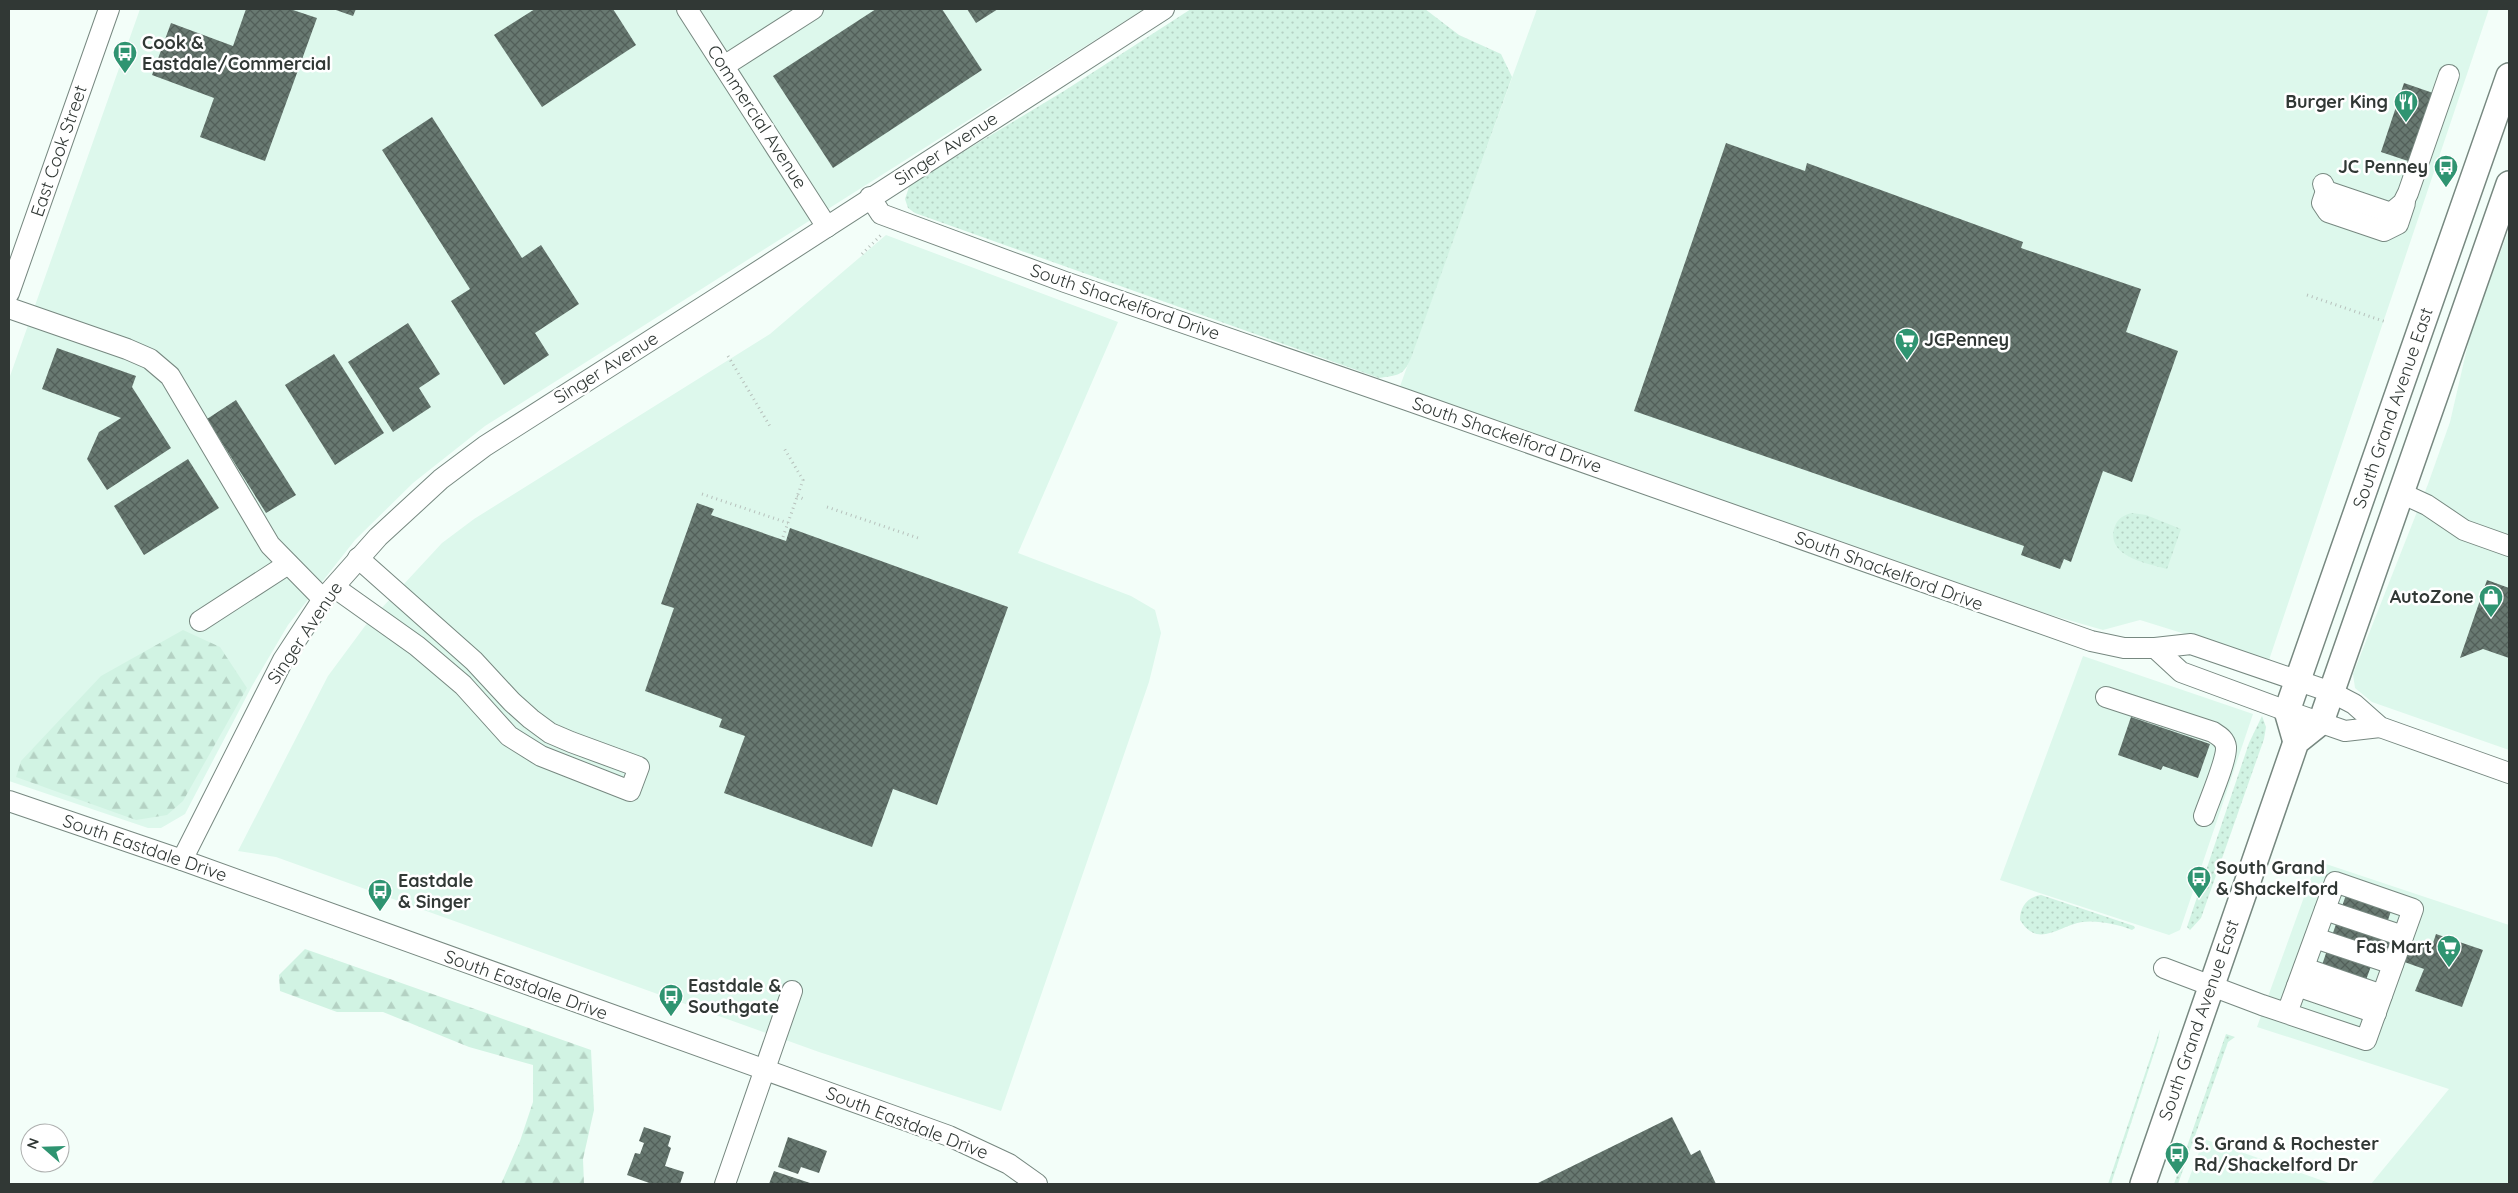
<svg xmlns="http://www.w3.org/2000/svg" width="2518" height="1193" viewBox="0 0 2518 1193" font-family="Quicksand,sans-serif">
  <defs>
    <pattern id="grass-dots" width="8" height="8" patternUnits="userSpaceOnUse" patternTransform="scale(1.25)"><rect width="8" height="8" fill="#d1f3e3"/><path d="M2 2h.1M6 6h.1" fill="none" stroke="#b4d1c3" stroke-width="1.8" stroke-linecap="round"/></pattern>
    <pattern id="forest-firs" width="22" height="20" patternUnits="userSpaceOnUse" patternTransform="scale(1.25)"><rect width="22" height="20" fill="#d1f3e3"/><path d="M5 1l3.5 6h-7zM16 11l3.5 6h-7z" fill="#b4d1c3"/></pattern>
    <pattern id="building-cross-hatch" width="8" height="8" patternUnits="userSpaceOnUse" patternTransform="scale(1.25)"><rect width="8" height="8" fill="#687971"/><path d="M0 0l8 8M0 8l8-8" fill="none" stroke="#525f59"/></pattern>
  </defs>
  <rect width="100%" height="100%" fill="#f3fef9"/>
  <g fill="#ddf8ec">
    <polygon points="140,9 1144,9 485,426 413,483 355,540 288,625 252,686 185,814 161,828 148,828 9,781 9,379"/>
    <polygon points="1537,9 2489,9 2269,660 2140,620 2103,630 2051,615 1399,389"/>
    <polygon points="2509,229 2509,750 2372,702 2355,688 2353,674 2428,484 2450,422 2471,331"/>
    <polygon points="886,235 1118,322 1018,553 1131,596 1155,610 1161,633 1149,682 1001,1111 819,1052 276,857 238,851 328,676 365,626 442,543 474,519 770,334"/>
    <polygon points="2083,656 2253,714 2180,930 2169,935 2000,880"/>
    <polygon points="2317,861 2509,925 2509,1184 2371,1184 2449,1089 2257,1027"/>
    <polygon points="2204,1139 2332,1184 2187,1184"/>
  </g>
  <g fill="url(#grass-dots)">
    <path d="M1191,9H1425L1459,35L1501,54L1512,77L1411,358C1403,377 1397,375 1379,378L915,213L908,208L905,199L910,184L1064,91Z"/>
    <path d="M2132,513L2146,515L2181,529L2167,569C2146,563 2104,556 2115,526C2118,518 2124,515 2132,513Z"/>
    <polygon points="2262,716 2266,727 2264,739 2201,918 2190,930 2187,927 2249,743"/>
    <path d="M2041,895L2134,926L2135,928L2132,930C2118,924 2097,920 2082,922C2058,926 2038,949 2020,920C2020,906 2028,897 2041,895Z"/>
    <polygon points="2160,1029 2158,1041 2111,1184 2108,1184"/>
    <polygon points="2226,1034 2235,1037 2228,1042 2178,1184 2174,1184"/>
  </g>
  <g fill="url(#forest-firs)">
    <polygon points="183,630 220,647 247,688 183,801 167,815 136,820 16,777 21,761 101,676"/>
    <polygon points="305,949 591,1050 594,1110 583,1159 584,1184 501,1184 520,1141 533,1102 533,1065 469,1047 383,1012 337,1012 280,991 279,975"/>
  </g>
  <g fill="url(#building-cross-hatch)">
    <polygon points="246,9 290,9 317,18 265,161 200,137 214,98 152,75 171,23 233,46"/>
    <polygon points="333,9 356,9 353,16"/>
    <polygon points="535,9 613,9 636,45 542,107 494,35"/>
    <polygon points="876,9 942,9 982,70 833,168 773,76"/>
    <polygon points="967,9 998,9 976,23"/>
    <polygon points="2404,83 2433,93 2411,162 2381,152"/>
    <polygon points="432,117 522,258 541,245 579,304 535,333 549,355 504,385 451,301 470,289 382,150"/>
    <polygon points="1726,143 1805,171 1807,163 2023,242 2021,248 2141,289 2126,332 2178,351 2132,482 2103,471 2071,562 2064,559 2060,569 2021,555 2024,546 1634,411"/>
    <polygon points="408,323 440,374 419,388 431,407 393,432 348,362"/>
    <polygon points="57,348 136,376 132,387 171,448 107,490 87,459 99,432 121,418 42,389"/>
    <polygon points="334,354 384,433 335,465 285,385"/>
    <polygon points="236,400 296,495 266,513 207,419"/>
    <polygon points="188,459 219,508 144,555 114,506"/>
    <polygon points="697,503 714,509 711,515 786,541 790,528 1008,607 937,805 893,789 872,847 724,793 745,736 719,727 722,719 645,691 674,608 661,604"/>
    <polygon points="2487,580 2509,588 2509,658 2483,649 2460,658"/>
    <polygon points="2131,717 2210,744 2198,778 2163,766 2161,770 2118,755"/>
    <polygon points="2348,889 2393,905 2386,926 2389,934 2431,949 2436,934 2483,950 2462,1007 2415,991 2424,969 2382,954 2374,958 2366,980 2322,965"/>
    <polygon points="1672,1117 1691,1155 1700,1150 1716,1184 1536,1184"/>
    <polygon points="644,1127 671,1136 668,1146 671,1148 665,1166 684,1172 680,1184 652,1184 627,1175 635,1153 640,1154 644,1143 639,1141"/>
    <polygon points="788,1137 827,1151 819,1173 801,1167 798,1174 778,1167"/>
    <polygon points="774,1171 813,1184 769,1184"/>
  </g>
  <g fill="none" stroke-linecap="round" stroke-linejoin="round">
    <defs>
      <g id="minor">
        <polyline points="687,9 827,227"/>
        <polyline points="724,66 813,9"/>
        <polyline points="2323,184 2326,191 2391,213 2403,203 2408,193 2449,75"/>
        <polyline points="2326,191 2322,203 2328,212 2384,231 2398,224 2405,203"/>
        <polyline points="870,197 881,214 1065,282 1407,400 2091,641 2124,648 2155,648 2191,644 2331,692 2354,704 2380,727 2509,773"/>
        <polyline points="9,293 109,9"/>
        <polyline points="9,308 127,349 150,359 170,376 270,545 323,599"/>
        <polyline points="2401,493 2427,505 2464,530 2509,546"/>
        <polyline points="334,587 417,646 463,685 509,736 541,756 630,791 639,767 571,742 550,733 531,719 512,702 474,661 358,558"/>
        <polyline points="200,621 288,564"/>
        <polyline points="2155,648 2181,672 2287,711 2345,731 2380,727"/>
        <path d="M2106,697L2213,732C2219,736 2225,739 2226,747C2227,760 2209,801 2204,816"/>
        <polyline points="9,801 182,860 949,1136 1009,1164 1037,1184"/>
        <polyline points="182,860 283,660 323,599 378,537 441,479 485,446 720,296 1164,9"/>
        <polyline points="2325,910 2403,936"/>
        <polyline points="2315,938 2393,964"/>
        <polyline points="2164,968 2262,1005 2366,1040 2413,909 2335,882 2287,1013"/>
        <polyline points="2304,968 2382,995"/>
        <polyline points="2297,986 2376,1013"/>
        <polyline points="725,1184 792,991"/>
      </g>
      <g id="major">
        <polyline points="2296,742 2287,711 2509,76"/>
        <polyline points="2143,1184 2296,742 2321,722 2509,184"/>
      </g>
    </defs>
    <use href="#minor" stroke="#778880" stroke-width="22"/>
    <use href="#major" stroke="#778880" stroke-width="28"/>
    <g stroke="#b7c1bc" stroke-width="3" stroke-dasharray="1 4" stroke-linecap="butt">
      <polyline points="862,254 883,233"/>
      <polyline points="2307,295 2386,322"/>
      <polyline points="728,356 771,428"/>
      <polyline points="702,494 788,523"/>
      <polyline points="797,496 806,500"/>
      <polyline points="827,507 921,539"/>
      <polyline points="783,537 803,480 784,448"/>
    </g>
    <use href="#minor" stroke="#fff" stroke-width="20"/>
    <use href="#major" stroke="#fff" stroke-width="25"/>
  </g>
  <defs>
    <symbol id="bus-pin" viewBox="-11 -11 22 30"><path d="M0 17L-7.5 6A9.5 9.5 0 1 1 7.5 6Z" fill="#2f9471" stroke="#fff"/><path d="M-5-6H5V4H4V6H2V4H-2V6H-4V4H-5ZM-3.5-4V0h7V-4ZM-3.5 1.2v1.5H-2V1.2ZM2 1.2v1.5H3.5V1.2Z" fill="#fff"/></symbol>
    <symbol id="restaurant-pin" viewBox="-11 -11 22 30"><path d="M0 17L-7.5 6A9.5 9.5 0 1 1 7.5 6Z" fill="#2f9471" stroke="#fff"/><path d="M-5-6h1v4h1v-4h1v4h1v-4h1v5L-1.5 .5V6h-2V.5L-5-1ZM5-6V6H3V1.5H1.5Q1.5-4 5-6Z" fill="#fff"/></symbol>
    <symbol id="supermarket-pin" viewBox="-11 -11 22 30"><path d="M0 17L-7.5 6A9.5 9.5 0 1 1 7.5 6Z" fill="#2f9471" stroke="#fff"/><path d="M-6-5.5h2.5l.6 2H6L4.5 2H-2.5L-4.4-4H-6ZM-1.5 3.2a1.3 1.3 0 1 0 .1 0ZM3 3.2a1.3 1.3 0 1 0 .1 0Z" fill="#fff"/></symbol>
    <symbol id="shop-pin" viewBox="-11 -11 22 30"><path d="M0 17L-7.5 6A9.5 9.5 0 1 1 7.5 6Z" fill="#2f9471" stroke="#fff"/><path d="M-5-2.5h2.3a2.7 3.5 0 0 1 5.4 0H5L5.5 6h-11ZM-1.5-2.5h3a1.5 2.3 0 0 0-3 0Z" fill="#fff"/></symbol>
  </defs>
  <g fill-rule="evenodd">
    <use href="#bus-pin" x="111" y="39" width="28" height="38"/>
    <use href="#restaurant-pin" x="2392" y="88" width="28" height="38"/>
    <use href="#bus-pin" x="2432" y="153" width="28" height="38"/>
    <use href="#supermarket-pin" x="1893" y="326" width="28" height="38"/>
    <use href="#shop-pin" x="2477" y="583" width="28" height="38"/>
    <use href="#bus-pin" x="2185" y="864" width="28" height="38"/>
    <use href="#bus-pin" x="366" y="877" width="28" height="38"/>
    <use href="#supermarket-pin" x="2435" y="933" width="28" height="38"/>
    <use href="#bus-pin" x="657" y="982" width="28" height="38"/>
    <use href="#bus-pin" x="2163" y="1140" width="28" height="38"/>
  </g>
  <g text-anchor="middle" stroke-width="5" stroke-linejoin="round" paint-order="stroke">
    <g font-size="18" font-weight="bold" fill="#313835" stroke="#fff" text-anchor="start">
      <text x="142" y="49">Cook &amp;<tspan x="142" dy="21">Eastdale/Commercial</tspan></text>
      <text x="2388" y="108" text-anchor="end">Burger King</text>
      <text x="2428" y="173" text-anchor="end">JC Penney</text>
      <text x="1924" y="346">JCPenney</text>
      <text x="2474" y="603" text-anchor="end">AutoZone</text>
      <text x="2216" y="874">South Grand<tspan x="2216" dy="21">&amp; Shackelford</tspan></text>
      <text x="398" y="887">Eastdale<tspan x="398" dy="21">&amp; Singer</tspan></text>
      <text x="2432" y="953" text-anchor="end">Fas Mart</text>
      <text x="688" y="992">Eastdale &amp;<tspan x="688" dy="21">Southgate</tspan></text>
      <text x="2194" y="1150">S. Grand &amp; Rochester<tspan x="2194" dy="21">Rd/Shackelford Dr</tspan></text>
    </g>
    <g font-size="18" fill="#313835" stroke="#fff">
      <text transform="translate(757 117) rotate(57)" y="6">Commercial Avenue</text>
      <text transform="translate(946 149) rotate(-33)" y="6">Singer Avenue</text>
      <text transform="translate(59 151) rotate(-71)" y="6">East Cook Street</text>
      <text transform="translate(1125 302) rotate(19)" y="6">South Shackelford Drive</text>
      <text transform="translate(606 368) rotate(-32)" y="6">Singer Avenue</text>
      <text transform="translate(2393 408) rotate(-71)" y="6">South Grand Avenue East</text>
      <text transform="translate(1507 435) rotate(19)" y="6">South Shackelford Drive</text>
      <text transform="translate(1889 571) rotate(20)" y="6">South Shackelford Drive</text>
      <text transform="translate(305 633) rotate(-56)" y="6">Singer Avenue</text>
      <text transform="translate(145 848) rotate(19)" y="6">South Eastdale Drive</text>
      <text transform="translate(526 985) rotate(20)" y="6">South Eastdale Drive</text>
      <text transform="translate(2199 1020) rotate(-71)" y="6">South Grand Avenue East</text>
      <text transform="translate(907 1123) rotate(21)" y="6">South Eastdale Drive</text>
    </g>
  </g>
  <rect width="2518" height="1193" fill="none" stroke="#313835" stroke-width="20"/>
  <g transform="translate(45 1148) rotate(290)"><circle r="24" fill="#ffffff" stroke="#adafae"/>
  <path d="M0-4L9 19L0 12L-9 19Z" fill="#2f9471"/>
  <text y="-8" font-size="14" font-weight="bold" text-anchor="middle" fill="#313835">N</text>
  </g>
</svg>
